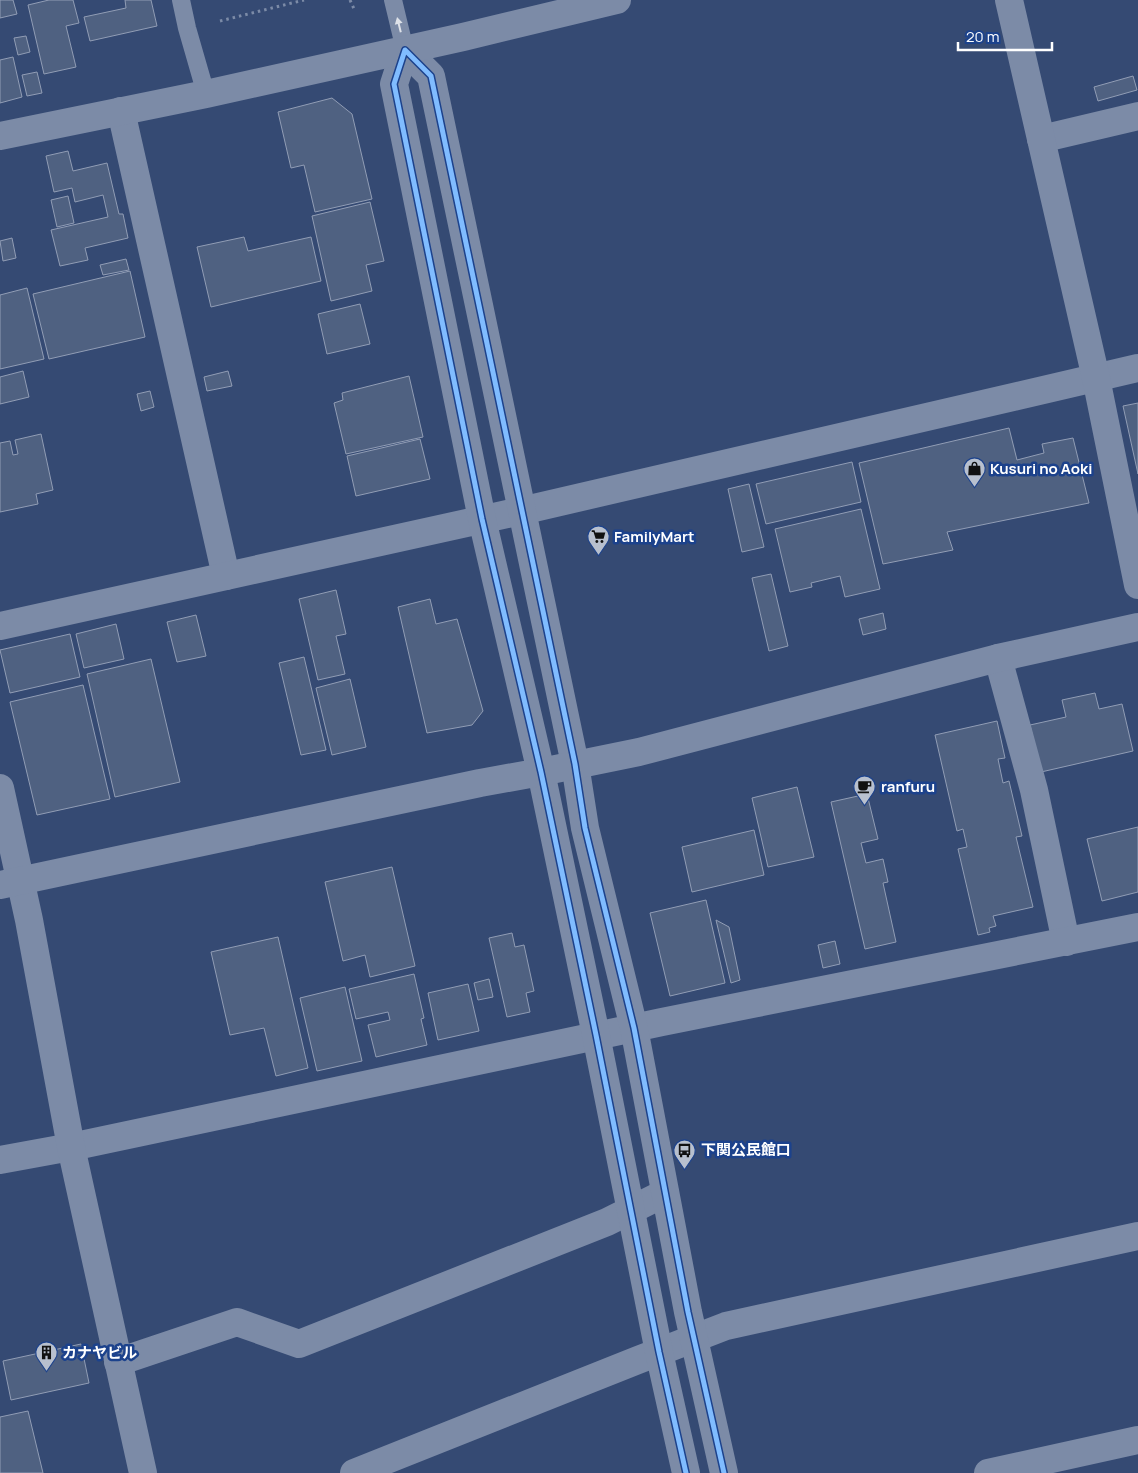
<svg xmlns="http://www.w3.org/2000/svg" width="1138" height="1473" viewBox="0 0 1138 1473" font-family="Manrope,'Noto Sans JP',sans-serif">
  <rect width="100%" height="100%" fill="#354a73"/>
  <g fill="#4f6181" stroke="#919db5">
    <polygon points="0,0 13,0 17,14 0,18"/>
    <polygon points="49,0 73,0 79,23 66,26 76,67 44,74 28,5"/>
    <polygon points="125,0 151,0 157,26 90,41 84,17 126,8"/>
    <polygon points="26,36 30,52 18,55 14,38"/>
    <polygon points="13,57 22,97 0,103 0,60"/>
    <polygon points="37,72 42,93 27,96 22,75"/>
    <polygon points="1133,76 1137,90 1098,101 1094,87"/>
    <polygon points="332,98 352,114 372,199 315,212 304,165 291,168 278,112"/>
    <polygon points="68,151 73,171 107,163 119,214 123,214 128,238 85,248 88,260 60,266 51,230 108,217 103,195 75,202 72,188 54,192 46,156"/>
    <polygon points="68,196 74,223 57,227 51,200"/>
    <polygon points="370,202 384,261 366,265 372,291 331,301 312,216"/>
    <polygon points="244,237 248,251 311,237 321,281 211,307 197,247"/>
    <polygon points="12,238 16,258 3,261 0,241"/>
    <polygon points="126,259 129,270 103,275 100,265"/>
    <polygon points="130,271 145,337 49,359 33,294"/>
    <polygon points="27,288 44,359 0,369 0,295"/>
    <polygon points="360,304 370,344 327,354 318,314"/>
    <polygon points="23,371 29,397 0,404 0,377"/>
    <polygon points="228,371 232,386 207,391 204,377"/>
    <polygon points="409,376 423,437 346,454 334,403 343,400 342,393"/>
    <polygon points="150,391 154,407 141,411 137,394"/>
    <polygon points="1138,403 1138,474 1123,406"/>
    <polygon points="1009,428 1017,460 1044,453 1042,444 1073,438 1089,503 947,532 953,550 883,564 859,463"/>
    <polygon points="41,434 53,490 36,494 38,504 0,512 0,443 10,441 13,455 18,454 15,440"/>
    <polygon points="420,439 430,479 356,496 347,456"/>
    <polygon points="852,462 861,502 766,524 756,484"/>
    <polygon points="749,484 764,547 742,552 728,489"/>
    <polygon points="861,509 880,589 845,597 840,576 811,583 812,587 790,592 775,529"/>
    <polygon points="771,574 788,646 769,651 752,578"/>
    <polygon points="336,590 346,634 336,636 345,674 318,680 299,599"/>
    <polygon points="430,599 436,624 457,619 483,711 472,725 427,733 398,607"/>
    <polygon points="883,613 886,629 863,635 859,619"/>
    <polygon points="196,615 206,656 177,662 167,622"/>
    <polygon points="116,624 124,659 84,668 76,634"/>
    <polygon points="70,634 80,677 10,693 0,650"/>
    <polygon points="304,657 326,750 301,755 279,663"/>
    <polygon points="151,659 180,782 115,797 87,674"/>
    <polygon points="350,679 366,747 332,755 316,688"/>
    <polygon points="83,685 110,799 37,815 10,702"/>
    <polygon points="1095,693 1099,709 1122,704 1133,751 1041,772 1030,725 1066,717 1062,700"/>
    <polygon points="997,721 1005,758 998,759 1003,783 1009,781 1022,836 1016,837 1033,907 993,916 996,926 989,928 990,932 978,935 958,849 967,847 963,829 957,831 935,735"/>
    <polygon points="797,787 814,857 768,867 752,798"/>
    <polygon points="867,794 878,839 861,843 866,863 883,859 888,882 883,883 896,942 865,949 831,802"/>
    <polygon points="1138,827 1138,892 1102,901 1087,839"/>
    <polygon points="754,830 764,875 692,892 682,847"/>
    <polygon points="392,867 415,966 370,977 365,955 343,961 325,882"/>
    <polygon points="706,900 725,983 670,996 650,913"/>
    <polygon points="716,920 729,927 740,980 731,983"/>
    <polygon points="512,933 515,947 524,945 534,991 526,993 530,1012 507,1017 489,938"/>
    <polygon points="278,937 308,1068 276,1076 264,1028 230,1035 211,952"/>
    <polygon points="835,941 840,964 823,968 818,945"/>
    <polygon points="414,974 424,1018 421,1019 427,1045 376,1057 368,1025 390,1020 388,1012 356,1019 349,989"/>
    <polygon points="489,979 493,997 478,1000 474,983"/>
    <polygon points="468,984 479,1031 438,1040 428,993"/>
    <polygon points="345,987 362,1061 317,1071 300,998"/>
    <polygon points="81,1344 89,1383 11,1400 3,1361"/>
    <polygon points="28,1411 43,1473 0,1473 0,1417"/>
  </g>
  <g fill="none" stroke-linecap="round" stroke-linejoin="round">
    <g stroke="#7c8ba7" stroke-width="3" stroke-dasharray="2.5 4" stroke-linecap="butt">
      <polyline points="350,0 354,9"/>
      <polyline points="220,21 304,0"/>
    </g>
    <g stroke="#7c8ba7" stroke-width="18">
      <polyline points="181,0 187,28 206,94"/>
      <polyline points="393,0 405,50"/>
    </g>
    <g stroke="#7c8ba7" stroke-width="28">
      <polyline points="121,111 226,576"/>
      <polyline points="1041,139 1138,116"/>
      <polyline points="0,626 521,511 1138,368"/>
      <polyline points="998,658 1034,790 1066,942"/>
      <polyline points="0,1160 71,1147 662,1022 1138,927"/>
      <polyline points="118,1362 237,1322 299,1344 607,1222 665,1193"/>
      <polyline points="354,1473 638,1360 726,1326 1138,1236"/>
      <polyline points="988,1473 1138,1440"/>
    </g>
    <g stroke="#7c8ba7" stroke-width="28">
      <polyline points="1009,0 1096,378 1138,585"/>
      <polyline points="405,50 431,76 575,764 585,828 634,1028 688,1312 724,1473"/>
      <polyline points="405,50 394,84 482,519 541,772 596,1035 659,1352 686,1473"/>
      <polyline points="0,136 206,94 463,37 617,0"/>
      <polyline points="0,788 29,920 71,1147 143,1473"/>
      <polyline points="0,885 480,783 541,772 639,752 998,658 1138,627"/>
    </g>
    <defs>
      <polyline id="cycleway" points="686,1473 659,1352 596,1035 541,772 482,519 394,84 405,50 431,76 575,764 585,828 634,1028 688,1312 724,1473"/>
    </defs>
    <use href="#cycleway" stroke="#1c428c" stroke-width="8"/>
    <use href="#cycleway" stroke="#80bcff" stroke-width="5"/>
  </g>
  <defs><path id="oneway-solid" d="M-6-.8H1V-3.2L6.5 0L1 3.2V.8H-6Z" transform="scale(1.25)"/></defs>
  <use fill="#dee2e9" href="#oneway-solid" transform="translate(399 25) rotate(-104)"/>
  <defs>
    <symbol id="shop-pin" viewBox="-11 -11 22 30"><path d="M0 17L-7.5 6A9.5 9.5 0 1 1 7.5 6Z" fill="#b8c0ce" stroke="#1c428c"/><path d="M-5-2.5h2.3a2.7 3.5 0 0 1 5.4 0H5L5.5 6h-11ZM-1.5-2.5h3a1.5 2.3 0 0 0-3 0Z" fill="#111"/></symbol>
    <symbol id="supermarket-pin" viewBox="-11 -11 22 30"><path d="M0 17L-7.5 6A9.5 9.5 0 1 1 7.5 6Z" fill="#b8c0ce" stroke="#1c428c"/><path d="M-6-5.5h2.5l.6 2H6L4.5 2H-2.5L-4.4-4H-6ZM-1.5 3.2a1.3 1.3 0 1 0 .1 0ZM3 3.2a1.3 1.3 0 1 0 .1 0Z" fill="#111"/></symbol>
    <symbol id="cafe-pin" viewBox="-11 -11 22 30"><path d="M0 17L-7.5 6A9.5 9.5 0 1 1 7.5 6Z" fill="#b8c0ce" stroke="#1c428c"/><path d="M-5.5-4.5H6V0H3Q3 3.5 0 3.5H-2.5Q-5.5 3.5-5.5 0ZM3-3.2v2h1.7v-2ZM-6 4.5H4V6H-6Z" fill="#111"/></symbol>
    <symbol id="bus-pin" viewBox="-11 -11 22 30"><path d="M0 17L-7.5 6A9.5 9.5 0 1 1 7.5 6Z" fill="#b8c0ce" stroke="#1c428c"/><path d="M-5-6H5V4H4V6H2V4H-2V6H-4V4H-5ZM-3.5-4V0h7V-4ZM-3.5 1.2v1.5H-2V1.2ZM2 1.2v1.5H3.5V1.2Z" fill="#111"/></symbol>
    <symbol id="building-pin" viewBox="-11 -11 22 30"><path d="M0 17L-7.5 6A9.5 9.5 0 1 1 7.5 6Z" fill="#b8c0ce" stroke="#1c428c"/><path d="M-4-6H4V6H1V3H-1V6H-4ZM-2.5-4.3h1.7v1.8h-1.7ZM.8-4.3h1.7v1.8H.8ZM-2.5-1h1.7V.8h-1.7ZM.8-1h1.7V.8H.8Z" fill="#111"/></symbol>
  </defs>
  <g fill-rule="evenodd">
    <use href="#shop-pin" x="962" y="456" width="25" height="34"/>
    <use href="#supermarket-pin" x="586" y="524" width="25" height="34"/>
    <use href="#cafe-pin" x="852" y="774" width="25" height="34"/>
    <use href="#bus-pin" x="672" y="1138" width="25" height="34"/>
    <use href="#building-pin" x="34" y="1340" width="25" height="34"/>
  </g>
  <g text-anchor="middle" stroke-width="5" stroke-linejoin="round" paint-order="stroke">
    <g font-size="15" font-weight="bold" fill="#fff" stroke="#1c428c" text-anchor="start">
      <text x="990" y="474">Kusuri no Aoki</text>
      <text x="614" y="542">FamilyMart</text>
      <text x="881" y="792">ranfuru</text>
      <text x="701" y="1155">下関公民館口</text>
      <text x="62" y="1358">カナヤビル</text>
    </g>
  </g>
  <path d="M958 42v8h94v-8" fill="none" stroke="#ffffff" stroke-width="2.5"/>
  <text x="966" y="42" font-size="15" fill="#ffffff" stroke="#1c428c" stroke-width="4" paint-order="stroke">20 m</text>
</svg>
